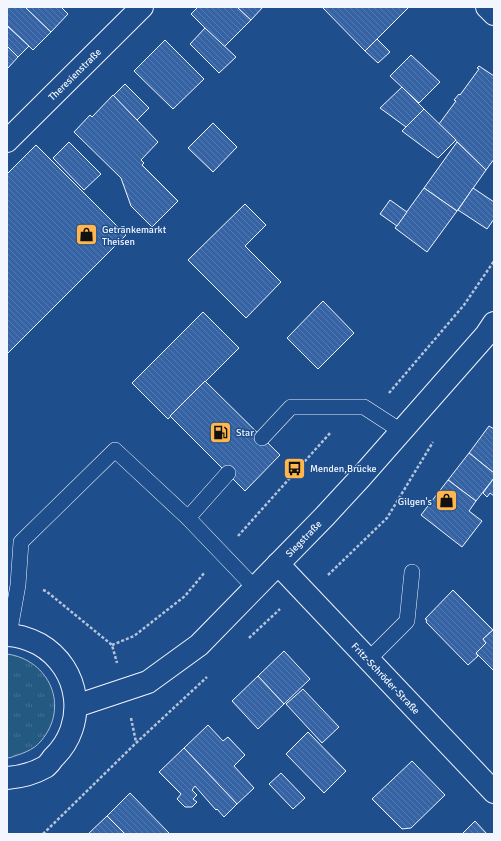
<svg xmlns="http://www.w3.org/2000/svg" width="501" height="841" viewBox="0 0 501 841" font-family="Signika,sans-serif">
  <defs>
    <pattern id="grass-tufts" width="24" height="20" patternUnits="userSpaceOnUse"><rect width="24" height="20" fill="#245a82"/><path d="M3 7l-1-3M5 7V3M7 7l1-3M15 17l-1-3M17 17v-4M19 17l1-3" fill="none" stroke="#447295"/></pattern>
    <pattern id="building-back-hatch" width="6" height="6" patternUnits="userSpaceOnUse"><rect width="6" height="6" fill="#3563a3"/><path d="M-1 5l2 2M0 0l6 6M5-1l2 2" fill="none" stroke="#537ab1"/></pattern>
  </defs>
  <rect width="100%" height="100%" fill="#1f4e8c"/>
  <path fill="url(#grass-tufts)" stroke="#a8bbd7" d="M7,654C50,660 70,707 41,741C33,751 20,754 9,758L7,757Z"/>
  <g fill="url(#building-back-hatch)" stroke="#f2f6ff">
    <polygon points="7,7 25,7 51,32 33,50 7,25"/>
    <polygon points="25,7 61,7 68,14 51,32"/>
    <polygon points="198,7 237,7 251,20 224,47 191,14"/>
    <polygon points="237,7 263,7 251,20"/>
    <polygon points="322,7 409,7 365,51"/>
    <polygon points="7,26 29,46 18,57 7,46"/>
    <polygon points="205,28 236,57 219,73 190,44"/>
    <polygon points="377,39 390,52 378,63 365,51"/>
    <polygon points="165,40 204,79 173,109 134,71"/>
    <polygon points="7,46 18,57 8,68 7,67"/>
    <polygon points="411,55 440,82 419,103 390,76"/>
    <polygon points="479,66 494,76 494,159 486,170 439,124 456,101 454,100 459,94 460,95 479,69 477,68"/>
    <polygon points="125,84 149,108 137,120 113,96"/>
    <polygon points="402,87 424,109 406,127 380,108"/>
    <polygon points="113,95 158,142 141,160 144,163 142,165 178,201 152,227 131,206 121,178 74,132 90,115 92,117"/>
    <polygon points="424,109 456,140 438,158 402,131"/>
    <polygon points="213,123 237,147 213,172 188,148"/>
    <polygon points="69,142 101,174 84,190 53,158"/>
    <polygon points="457,142 486,170 457,211 424,188"/>
    <polygon points="36,145 126,235 7,354 7,174"/>
    <polygon points="424,188 457,211 427,252 395,228"/>
    <polygon points="473,188 494,202 494,219 487,229 458,210"/>
    <polygon points="390,200 407,212 397,226 380,214"/>
    <polygon points="245,204 266,225 245,246 281,282 246,318 188,260"/>
    <polygon points="323,301 354,333 318,369 287,338"/>
    <polygon points="203,312 239,348 168,419 132,383"/>
    <polygon points="205,381 280,455 245,491 170,416"/>
    <polygon points="489,426 494,429 494,473 469,453"/>
    <polygon points="469,453 494,473 494,478 476,501 448,480"/>
    <polygon points="494,478 494,496 490,493 487,497 483,493"/>
    <polygon points="448,480 476,501 469,511 482,521 462,547 421,515"/>
    <polygon points="453,590 493,630 483,639 486,643 476,653 478,656 468,665 426,622 427,620 425,619"/>
    <polygon points="494,629 494,671 476,653 486,643 483,639"/>
    <polygon points="284,651 310,679 284,704 258,676"/>
    <polygon points="258,676 284,704 258,729 232,701"/>
    <polygon points="303,689 339,727 322,743 286,704"/>
    <polygon points="208,725 223,741 228,737 245,755 234,766 254,788 237,804 184,748"/>
    <polygon points="308,732 346,771 324,793 286,754"/>
    <polygon points="184,748 237,804 224,817 217,809 216,810 195,786 192,790 197,795 193,799 197,802 192,807 185,807 177,799 181,794 159,772"/>
    <polygon points="412,761 445,795 411,828 402,829 372,799"/>
    <polygon points="281,773 305,798 293,809 269,784"/>
    <polygon points="130,793 170,834 125,834 107,816"/>
    <polygon points="107,816 125,834 88,834"/>
    <polygon points="475,821 487,834 462,834"/>
  </g>
  <g fill="none" stroke-linecap="round" stroke-linejoin="round">
    <defs>
      <g id="lane">
        <polyline points="262,438 291,407 364,407 401,431"/>
        <polyline points="188,518 228,473"/>
        <polyline points="9,635 18,585 21,542 115,450 188,518 255,588"/>
        <polyline points="369,659 407,621 412,572"/>
      </g>
      <g id="street">
        <polyline points="487,7 494,14"/>
        <path id="s1" d="M7,141L142,7"/>
        <path id="s2" d="M278,564L494,792"/>
      </g>
      <g id="secondary">
        <path d="M7,635C18,635 29,639 39,644C81,668 88,725 53,758C51,761 48,765 45,767C33,774 20,777 7,778"/>
        <path id="s3" d="M76,706L148,682L199,645L325,516L361,477L486,335L494,323"/>
      </g>
    </defs>
    <use href="#lane" stroke="#f2f6ff" stroke-width="16"/>
    <use href="#street" stroke="#f2f6ff" stroke-width="24"/>
    <use href="#secondary" stroke="#f2f6ff" stroke-width="24"/>
    <g stroke="#b3c4dc" stroke-width="2.5" stroke-dasharray="3 2" stroke-linecap="butt">
      <polyline points="389,393 464,305 494,261"/>
      <polyline points="238,536 331,432"/>
      <polyline points="328,575 387,518 433,442"/>
      <polyline points="43,590 46,591 112,645 117,663"/>
      <polyline points="249,638 280,609"/>
      <polyline points="112,645 134,636 185,596 205,572"/>
      <polyline points="131,718 136,742"/>
      <polyline points="43,834 136,743 207,677"/>
    </g>
    <use href="#lane" stroke="#1f4e8c" stroke-width="15"/>
    <use href="#street" stroke="#1f4e8c" stroke-width="22"/>
    <use href="#secondary" stroke="#1f4e8c" stroke-width="22"/>
  </g>
  <defs>
    <symbol id="shop-square" viewBox="-11 -11 22 22"><rect x="-9" y="-9" width="18" height="18" rx="4" fill="#ffb74d" stroke="#1f4e8c"/><path d="M-5-2.5h2.3a2.7 3.5 0 0 1 5.4 0H5L5.5 6h-11ZM-1.5-2.5h3a1.5 2.3 0 0 0-3 0Z" fill="#111"/></symbol>
    <symbol id="fuel-square" viewBox="-11 -11 22 22"><rect x="-9" y="-9" width="18" height="18" rx="4" fill="#ffb74d" stroke="#1f4e8c"/><path d="M-5.5-6h7V0h2V4h1.3V-2.5L3-4.5l.8-.8L6-3V5H2.5V1h-1V6h-7ZM-4.2-4.7v3.2H.2V-4.7Z" fill="#111"/></symbol>
    <symbol id="bus-square" viewBox="-11 -11 22 22"><rect x="-9" y="-9" width="18" height="18" rx="4" fill="#ffb74d" stroke="#1f4e8c"/><path d="M-5-6H5V4H4V6H2V4H-2V6H-4V4H-5ZM-3.5-4V0h7V-4ZM-3.5 1.2v1.5H-2V1.2ZM2 1.2v1.5H3.5V1.2Z" fill="#111"/></symbol>
  </defs>
  <g fill-rule="evenodd">
    <use href="#shop-square" x="74" y="222" width="25" height="25"/>
    <use href="#fuel-square" x="208" y="420" width="25" height="25"/>
    <use href="#bus-square" x="282" y="456" width="25" height="25"/>
    <use href="#shop-square" x="434" y="488" width="25" height="25"/>
  </g>
  <g text-anchor="middle" stroke-width="3" stroke-linejoin="round" paint-order="stroke">
    <g font-size="10" fill="#f2f6ff" stroke="#1f4e8c">
      <text dy="4" stroke="none"><textPath href="#s1" startOffset="95">Theresienstraße</textPath></text>
      <text dy="4" stroke="none"><textPath href="#s3" startOffset="288">Siegstraße</textPath></text>
      <text dy="4" stroke="none"><textPath href="#s2" startOffset="157">Fritz-Schröder-Straße</textPath></text>
    </g>
    <g font-size="10" fill="#f2f6ff" stroke="#1f4e8c" text-anchor="start">
      <text x="102" y="233">Getränkemarkt<tspan x="102" dy="12">Theisen</tspan></text>
      <text x="236" y="436">Star</text>
      <text x="310" y="472">Menden,Brücke</text>
      <text x="432" y="505" text-anchor="end">Gilgen's</text>
    </g>
  </g>
  <rect width="501" height="841" fill="none" stroke="#f2f6ff" stroke-width="16"/>
</svg>
